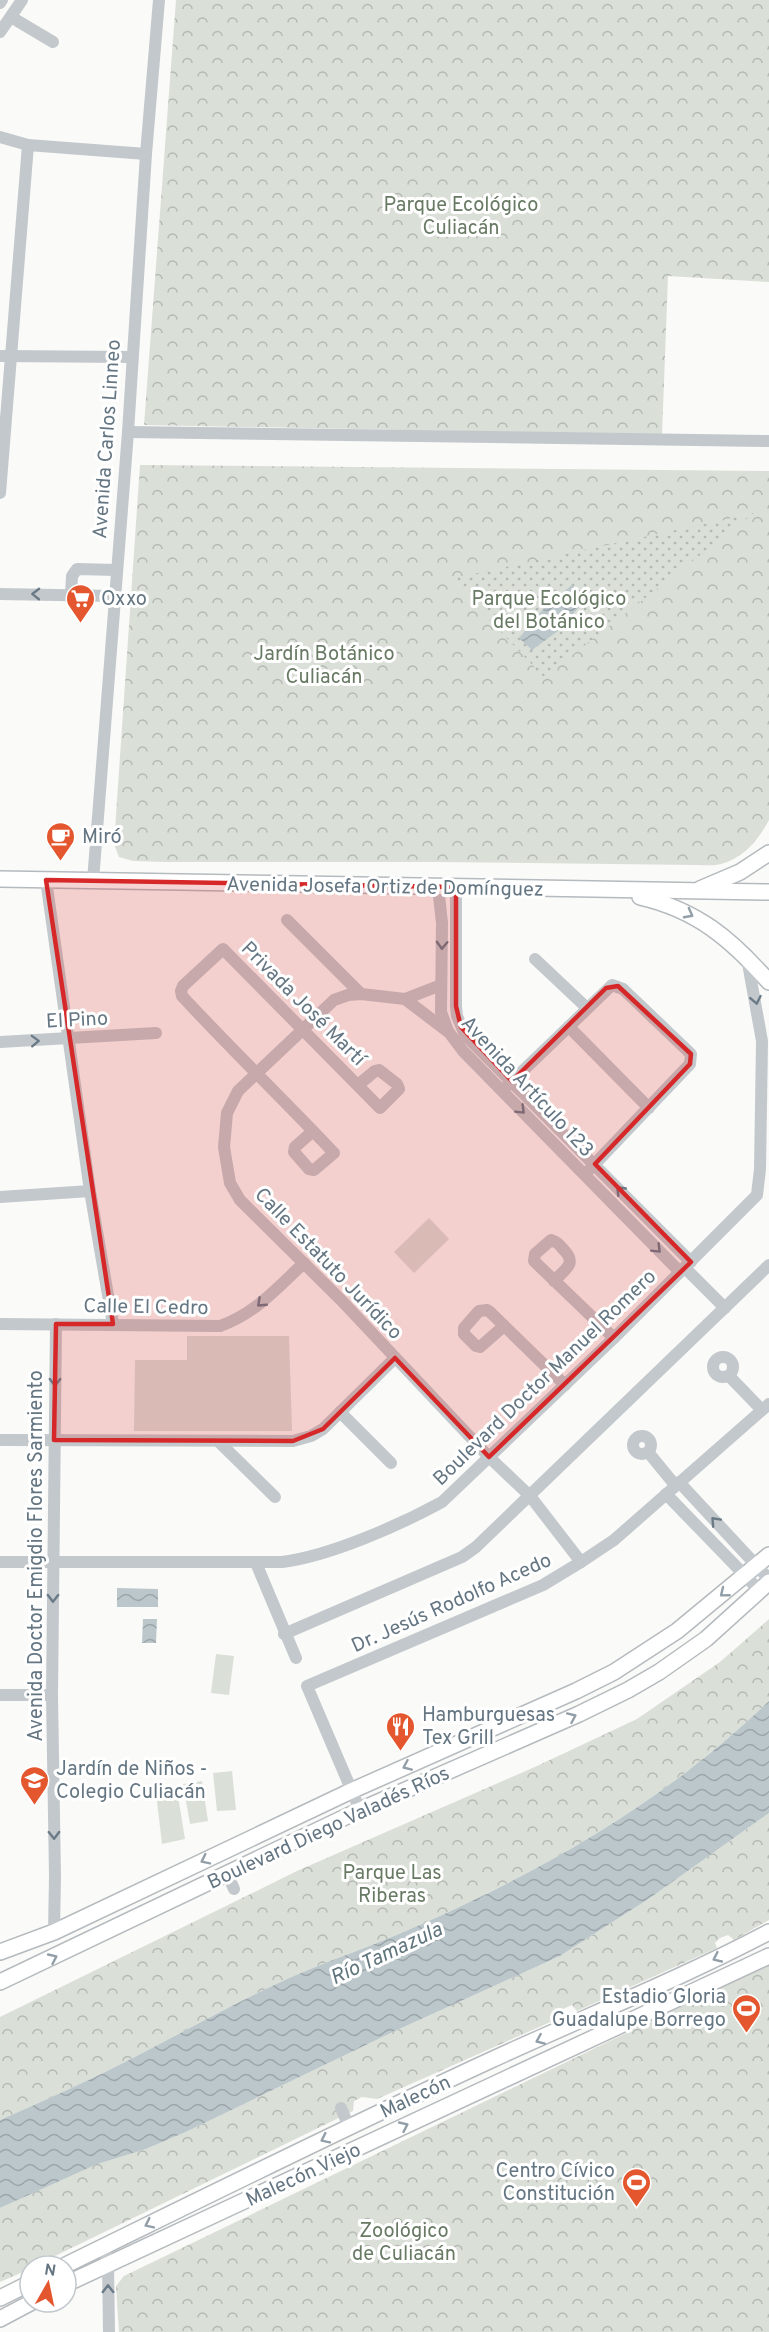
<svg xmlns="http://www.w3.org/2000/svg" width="769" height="2332" viewBox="0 0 769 2332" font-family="Overpass,sans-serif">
  <defs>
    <pattern id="forest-crowns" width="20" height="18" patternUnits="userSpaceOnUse" patternTransform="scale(1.5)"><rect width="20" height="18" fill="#dadfd7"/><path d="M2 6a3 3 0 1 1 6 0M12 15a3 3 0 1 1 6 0" fill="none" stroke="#b4b9b4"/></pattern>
    <pattern id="garden-dots" width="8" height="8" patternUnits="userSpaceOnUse" patternTransform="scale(1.5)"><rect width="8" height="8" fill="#dadfd7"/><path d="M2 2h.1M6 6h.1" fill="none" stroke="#b4b9b4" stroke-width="1.8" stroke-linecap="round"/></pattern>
    <pattern id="water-waves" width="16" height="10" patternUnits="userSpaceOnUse" patternTransform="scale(1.5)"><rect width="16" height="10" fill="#bbc7cb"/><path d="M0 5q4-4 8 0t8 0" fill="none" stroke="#9ca6aa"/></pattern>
  </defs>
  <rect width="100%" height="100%" fill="#fafaf8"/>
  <g fill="#dadfd7">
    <polygon points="429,1218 449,1239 414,1273 394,1252"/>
    <polygon points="187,1336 289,1336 292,1431 134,1431 135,1360 187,1360"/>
    <polygon points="216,1654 234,1656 229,1695 211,1693"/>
    <polygon points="232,1771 236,1810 217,1811 213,1773"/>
    <polygon points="202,1781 208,1821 190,1824 183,1784"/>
    <polygon points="177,1790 185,1839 162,1844 156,1793"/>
  </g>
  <g fill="url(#forest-crowns)">
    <polygon points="176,0 769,0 769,282 668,276 662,435 144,425"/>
    <path d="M140,465L769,471V820C759,839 744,858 721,864C714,866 705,865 697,865L435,862H165L133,861L119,857L114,844Z"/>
    <path d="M769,1619V1701C665,1800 554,1865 424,1923C374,1946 322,1962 272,1986C223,2009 176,2036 127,2061C86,2082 43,2101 0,2120V2017L297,1871L537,1766L637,1719L720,1662Z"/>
    <polygon points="769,1813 769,1920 734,1940 728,1935 720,1938 715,1943 717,1948 577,2011 572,2005 556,2012 555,2020 377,2099 362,2097 354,2101 353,2111 53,2257 47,2255 33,2259 30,2269 0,2282 0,2208 97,2163 146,2149 188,2131 395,2031 560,1956 650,1898"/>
    <polygon points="769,1964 769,2332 119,2332 116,2286 124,2276"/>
  </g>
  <polygon fill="url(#garden-dots)" points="754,513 544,677 450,579"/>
  <g fill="url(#water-waves)">
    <polygon points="572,585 587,598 558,631 532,650 519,638 545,607"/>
    <polygon points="117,1588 158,1589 158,1607 117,1607"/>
    <polygon points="143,1619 157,1619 156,1643 142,1643"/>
    <path d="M769,1701V1813L650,1898L560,1956L395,2031L188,2131L146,2149L97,2164L0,2208V2120C43,2101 86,2082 127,2061C176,2036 223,2009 272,1986C322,1962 374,1946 424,1923C552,1866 667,1799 769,1701Z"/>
  </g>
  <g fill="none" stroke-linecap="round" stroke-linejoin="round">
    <defs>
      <g id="major">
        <polyline points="0,879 769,892"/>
        <polyline points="700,889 740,872 769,853"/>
        <path d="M640,897C697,910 731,939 769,982"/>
        <polyline points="0,1952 54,1932 351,1791 576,1691 614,1672 677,1631 769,1555"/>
        <polyline points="0,1982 360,1810 579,1714 628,1690 659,1672 706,1639 769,1582"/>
        <path d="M64,2266C205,2197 346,2127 489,2061C582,2018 678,1980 769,1932"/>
        <polyline points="66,2284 769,1956"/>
        <polyline points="0,2298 30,2283"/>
        <polyline points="0,2319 32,2302"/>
      </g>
    </defs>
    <use href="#major" stroke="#b5babe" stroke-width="18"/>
    <g stroke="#c3c8cc" stroke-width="12">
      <polyline points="0,3 2,0"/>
      <polyline points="11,17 53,42"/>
      <polyline points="0,32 22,0"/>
      <polyline points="0,137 28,145 146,154"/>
      <polyline points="0,356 132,357"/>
      <polyline points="128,432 769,441"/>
      <polyline points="0,493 28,145"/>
      <polyline points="0,594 114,596"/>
      <polyline points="71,595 72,576 77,569 116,570"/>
      <polyline points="46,880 90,1191 113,1324"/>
      <polyline points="93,881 128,432 146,154 159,0"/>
      <polyline points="438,887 442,923 441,1012 448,1031 463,1051 680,1272"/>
      <polyline points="456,887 456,1006 457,1016 465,1035 691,1262"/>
      <polyline points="287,920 361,994"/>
      <polyline points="535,959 587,1008"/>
      <polyline points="441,985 405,999 361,994 348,995 334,1000 238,1091 227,1113 224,1147 230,1183 240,1200 341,1300 489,1457 530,1496 581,1562"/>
      <polyline points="405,999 447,1031"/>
      <polyline points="569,1027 649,1108"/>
      <polyline points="0,1042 156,1033"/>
      <polyline points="506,1087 612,985 623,989 691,1054 690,1064 590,1169"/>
      <path d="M313,1131L295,1147L294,1152L309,1169L314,1170L334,1153C284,1100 231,1049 182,996L181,991L183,986L223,949L380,1108L399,1089L397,1084L379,1070L375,1071L358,1085"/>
      <polyline points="0,1197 90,1191"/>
      <polyline points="685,1268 725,1308"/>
      <path d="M554,1281C565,1269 578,1264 563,1249C559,1244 557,1242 551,1240L535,1254L534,1261L614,1338"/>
      <path d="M0,1324L220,1326C255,1314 278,1287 304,1263"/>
      <polyline points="504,1326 480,1347 476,1346 464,1334 464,1328 479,1311 487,1310 490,1312 565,1385"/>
      <circle cx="723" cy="1367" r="10"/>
      <polyline points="729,1376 762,1410"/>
      <polyline points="340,1412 391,1463"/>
      <circle cx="642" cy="1445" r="9"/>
      <polyline points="0,1440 293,1441 311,1436 323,1429 395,1358"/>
      <polyline points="219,1442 275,1497"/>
      <polyline points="648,1452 675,1485"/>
      <polyline points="679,1482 769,1579"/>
      <polyline points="666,1494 760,1591"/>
      <path d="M0,1562H282C330,1556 400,1525 442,1502L614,1338L757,1195L760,1169L762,1041L747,958"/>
      <polyline points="256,1563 296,1658"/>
      <polyline points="284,1634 462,1557 476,1547 769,1265"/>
      <polyline points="0,1695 52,1695"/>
      <polyline points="360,1810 307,1686 543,1585 581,1562 614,1540 769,1404"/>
      <polyline points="227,1873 234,1889"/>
      <polyline points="54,1932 55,1876 52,1695 56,1324"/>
      <polyline points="341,2108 349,2127"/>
      <polyline points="104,2246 108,2265 109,2332"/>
    </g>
    <use href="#major" stroke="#fff" stroke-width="15"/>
  </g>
  <defs><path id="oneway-chevron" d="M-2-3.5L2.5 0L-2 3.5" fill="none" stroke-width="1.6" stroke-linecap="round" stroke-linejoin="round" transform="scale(1.5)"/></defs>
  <g stroke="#6a7a87">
    <use href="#oneway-chevron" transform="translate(36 594) rotate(-179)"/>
    <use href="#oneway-chevron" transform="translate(442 945) rotate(92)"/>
    <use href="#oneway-chevron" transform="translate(756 1000) rotate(79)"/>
    <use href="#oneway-chevron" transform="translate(35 1041) rotate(-2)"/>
    <use href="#oneway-chevron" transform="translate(521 1110) rotate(45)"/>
    <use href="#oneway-chevron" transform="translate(620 1190) rotate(-134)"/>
    <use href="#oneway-chevron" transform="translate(657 1249) rotate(45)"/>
    <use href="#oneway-chevron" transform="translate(261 1303) rotate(137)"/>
    <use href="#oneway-chevron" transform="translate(55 1382) rotate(91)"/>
    <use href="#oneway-chevron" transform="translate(715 1521) rotate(-133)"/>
    <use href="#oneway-chevron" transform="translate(53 1598) rotate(91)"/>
    <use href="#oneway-chevron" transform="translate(54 1835) rotate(89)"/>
    <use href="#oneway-chevron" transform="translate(108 2289) rotate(-91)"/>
  </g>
  <g stroke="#939fa8">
    <use href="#oneway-chevron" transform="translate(689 914) rotate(28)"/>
    <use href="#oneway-chevron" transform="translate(724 1593) rotate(141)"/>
    <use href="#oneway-chevron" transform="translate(572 1717) rotate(-24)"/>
    <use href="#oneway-chevron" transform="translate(407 1766) rotate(156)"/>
    <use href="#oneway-chevron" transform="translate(205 1860) rotate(154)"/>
    <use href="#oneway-chevron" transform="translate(53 1958) rotate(-25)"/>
    <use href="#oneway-chevron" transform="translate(717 1958) rotate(155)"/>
    <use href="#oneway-chevron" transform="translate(540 2040) rotate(157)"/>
    <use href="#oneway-chevron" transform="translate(404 2126) rotate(-25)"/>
    <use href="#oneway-chevron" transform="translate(325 2139) rotate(154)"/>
    <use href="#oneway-chevron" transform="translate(149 2224) rotate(154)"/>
  </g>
  <path fill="#d62828" fill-opacity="0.2" stroke="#d62828" stroke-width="4.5" stroke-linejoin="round" d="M46,880L456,887V1006L461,1027L512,1081L606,988L618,986L691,1054L690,1064L595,1164L691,1262L489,1457L395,1358L323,1429L293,1441L54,1440L56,1324H113Z"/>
  <defs>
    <symbol id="supermarket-pin" viewBox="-11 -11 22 30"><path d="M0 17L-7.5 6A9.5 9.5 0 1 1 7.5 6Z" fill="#e4572e" stroke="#fff"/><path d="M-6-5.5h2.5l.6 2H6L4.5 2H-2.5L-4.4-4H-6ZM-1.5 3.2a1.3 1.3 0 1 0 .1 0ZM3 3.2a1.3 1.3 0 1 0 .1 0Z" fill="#fff"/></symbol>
    <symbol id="cafe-pin" viewBox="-11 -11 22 30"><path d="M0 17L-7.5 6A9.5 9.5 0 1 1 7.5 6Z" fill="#e4572e" stroke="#fff"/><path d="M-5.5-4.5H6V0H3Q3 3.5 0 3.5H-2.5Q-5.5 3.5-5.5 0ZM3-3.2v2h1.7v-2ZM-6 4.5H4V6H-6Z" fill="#fff"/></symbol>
    <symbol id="restaurant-pin" viewBox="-11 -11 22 30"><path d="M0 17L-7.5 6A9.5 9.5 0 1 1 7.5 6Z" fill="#e4572e" stroke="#fff"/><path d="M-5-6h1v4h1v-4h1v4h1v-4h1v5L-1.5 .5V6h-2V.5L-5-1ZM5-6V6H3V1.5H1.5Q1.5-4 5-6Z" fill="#fff"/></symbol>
    <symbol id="school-pin" viewBox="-11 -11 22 30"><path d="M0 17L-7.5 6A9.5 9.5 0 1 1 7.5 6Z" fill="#e4572e" stroke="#fff"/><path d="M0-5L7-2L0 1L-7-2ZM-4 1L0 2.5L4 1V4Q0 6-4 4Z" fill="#fff"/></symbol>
    <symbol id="stadium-pin" viewBox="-11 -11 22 30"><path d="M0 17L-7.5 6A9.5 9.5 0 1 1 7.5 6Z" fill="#e4572e" stroke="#fff"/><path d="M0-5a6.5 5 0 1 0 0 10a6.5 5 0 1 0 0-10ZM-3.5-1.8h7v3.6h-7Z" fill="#fff"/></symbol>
  </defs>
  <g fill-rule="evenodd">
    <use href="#supermarket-pin" x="64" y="582" width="33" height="45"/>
    <use href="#cafe-pin" x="44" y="820" width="33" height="45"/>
    <use href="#restaurant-pin" x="384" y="1710" width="33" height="45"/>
    <use href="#school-pin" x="18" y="1764" width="33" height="45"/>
    <use href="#stadium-pin" x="730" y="1992" width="33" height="45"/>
    <use href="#stadium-pin" x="620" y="2166" width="33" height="45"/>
  </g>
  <g text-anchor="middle" stroke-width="6" stroke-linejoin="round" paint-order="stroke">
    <g font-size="20" fill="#687a64" stroke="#fff">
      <text x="461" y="211">Parque Ecológico<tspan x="461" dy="23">Culiacán</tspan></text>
      <text x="549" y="605">Parque Ecológico<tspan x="549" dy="23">del Botánico</tspan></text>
      <text x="324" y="660">Jardín Botánico<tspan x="324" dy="23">Culiacán</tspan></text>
      <text x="392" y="1879">Parque Las<tspan x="392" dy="23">Riberas</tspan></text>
      <text x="404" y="2237">Zoológico<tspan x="404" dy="23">de Culiacán</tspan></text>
    </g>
    <g font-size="20" fill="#657683" stroke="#fff">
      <text transform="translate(106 439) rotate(-86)" y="7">Avenida Carlos Linneo</text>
      <text transform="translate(385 886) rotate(1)" y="7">Avenida Josefa Ortiz de Domínguez</text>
      <text transform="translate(304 1003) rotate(45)" y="7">Privada José Martí</text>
      <text transform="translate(77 1019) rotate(-3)" y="7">El Pino</text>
      <text transform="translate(528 1086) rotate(47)" y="7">Avenida Artículo 123</text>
      <text transform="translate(329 1263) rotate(46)" y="7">Calle Estatuto Jurídico</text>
      <text transform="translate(146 1306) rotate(1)" y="7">Calle El Cedro</text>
      <text transform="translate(544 1377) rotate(-44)" y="7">Boulevard Doctor Manuel Romero</text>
      <text transform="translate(35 1556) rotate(-90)" y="7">Avenida Doctor Emigdio Flores Sarmiento</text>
      <text transform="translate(451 1602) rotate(-24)" y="7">Dr. Jesús Rodolfo Acedo</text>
      <text transform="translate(328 1827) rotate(-25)" y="7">Boulevard Diego Valadés Ríos</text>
      <text transform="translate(415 2096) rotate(-25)" y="7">Malecón</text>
      <text transform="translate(303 2174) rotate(-25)" y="7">Malecón Viejo</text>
    </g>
    <g font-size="20" fill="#657683" stroke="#fff" text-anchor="start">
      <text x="101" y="605">Oxxo</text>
      <text x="82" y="843">Miró</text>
      <text x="422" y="1721">Hamburguesas<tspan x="422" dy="23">Tex Grill</tspan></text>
      <text x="56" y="1775">Jardín de Niños -<tspan x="56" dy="23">Colegio Culiacán</tspan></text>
      <text x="726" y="2003" text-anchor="end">Estadio Gloria<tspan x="726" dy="23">Guadalupe Borrego</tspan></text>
      <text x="615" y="2177" text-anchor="end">Centro Cívico<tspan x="615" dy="23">Constitución</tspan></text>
    </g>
    <g font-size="21" font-style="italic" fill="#60757c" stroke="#fff">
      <text transform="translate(386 1953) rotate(-25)" y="7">Río Tamazula</text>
    </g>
  </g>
  <g transform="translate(48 2284) rotate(9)"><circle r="28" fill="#ffffff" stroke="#c1c8cd" stroke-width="1.5"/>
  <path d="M0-4.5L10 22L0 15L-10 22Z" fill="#e4572e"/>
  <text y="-9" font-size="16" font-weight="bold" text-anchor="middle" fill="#657683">N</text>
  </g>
</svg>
